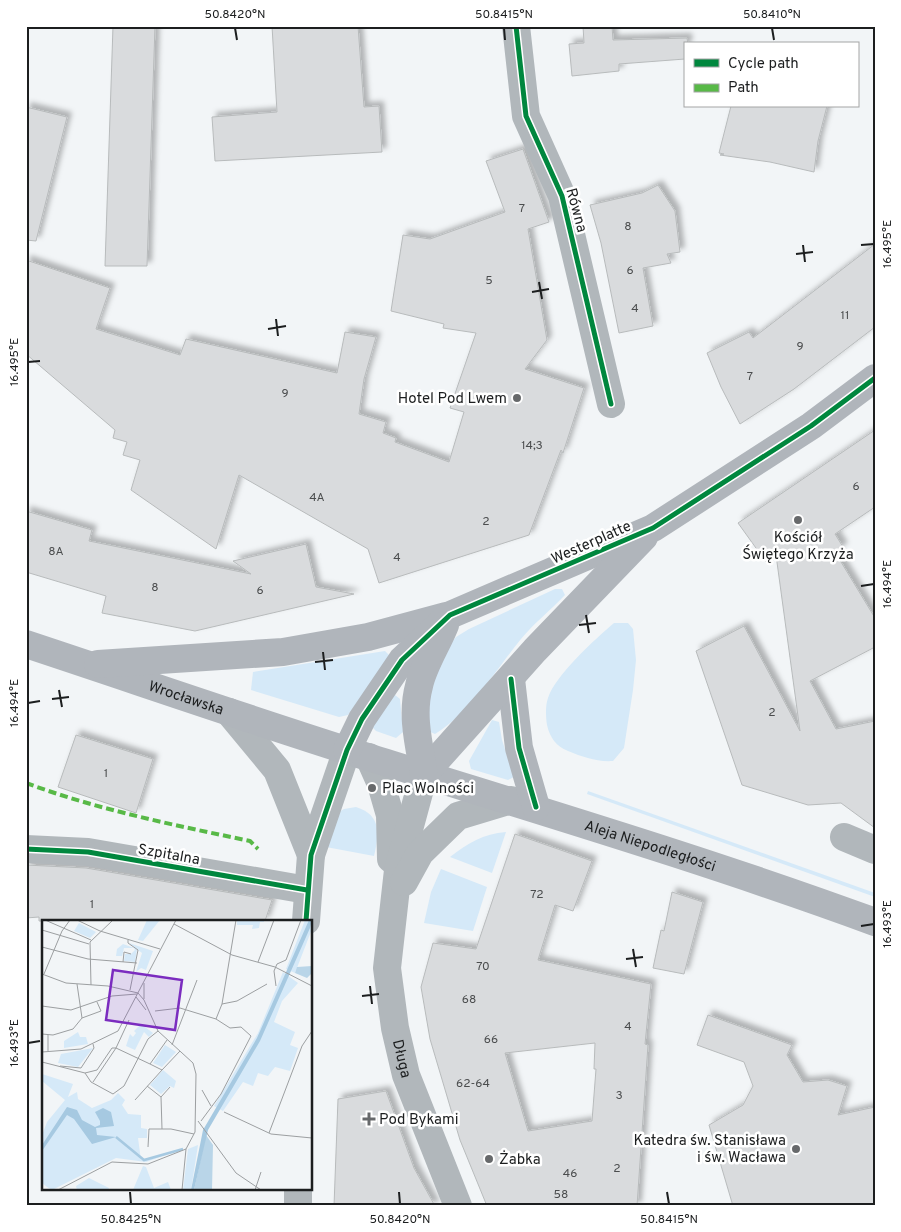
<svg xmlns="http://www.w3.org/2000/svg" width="901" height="1232" viewBox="0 0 901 1232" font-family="Overpass,sans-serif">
  <defs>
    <filter id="shadow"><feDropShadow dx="4.5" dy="-4.5" stdDeviation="2.5" flood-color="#0004"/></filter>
  </defs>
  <rect width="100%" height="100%" fill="#f2f5f7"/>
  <g fill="#d5e9f8">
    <path d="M555,589H562L565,595C551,610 534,623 521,639C494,672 472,711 435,734L428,731L426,703L444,652L456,637L469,629Z"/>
    <path d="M614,623H628L633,629L636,660L633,690L624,748L613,761C596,762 583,757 568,751C556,746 550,738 547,725C546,718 545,706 548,698C555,676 595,639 614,623Z"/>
    <polygon points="385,651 389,655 388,661 348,715 339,717 251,690 253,672"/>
    <polygon points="395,695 400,699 403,732 396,738 376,731 372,727 391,698"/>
    <polygon points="492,720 499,722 502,740 514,777 508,780 471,769 469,761"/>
    <polygon points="588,791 875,893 875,897 587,794"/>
    <path d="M356,807C382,815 379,835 374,856L326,847L334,815L344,809Z"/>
    <path d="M506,832L492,873L450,857C468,843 483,834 506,832Z"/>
    <polygon points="441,869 487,887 473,931 424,923 431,892"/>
  </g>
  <g fill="#d9dbdd" stroke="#b8bbbc" fill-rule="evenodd" filter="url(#shadow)">
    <polygon points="113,26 155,26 147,266 105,266"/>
    <polygon points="272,26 358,26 364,107 379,106 382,152 215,161 212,117 277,112"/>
    <polygon points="583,26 612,26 613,40 687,38 688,44 685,44 685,59 619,64 619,71 572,76 569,44 584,43"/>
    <polygon points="731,106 827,106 818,141 814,172 770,162 720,155 724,154 719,153"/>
    <polygon points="26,107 67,117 36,241 26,240"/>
    <polygon points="523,149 549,222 528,229 547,340 525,369 584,388 563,453 561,450 529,535 379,583 368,549 239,475 216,549 131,490 140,460 123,455 127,442 113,438 115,430 26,354 26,260 110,288 96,329 180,355 186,339 337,373 345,332 376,337 364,379 359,414 386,422 383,433 396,438 395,442 449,462 464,412 450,408 476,333 443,328 444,324 391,311 403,235 430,239 505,212 486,161"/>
    <polygon points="658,185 675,211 680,252 667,254 671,263 643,268 653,326 619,333 601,243 590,205 642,193"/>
    <polygon points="875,244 875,327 794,389 740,424 721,387 707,353 749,332 753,338"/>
    <polygon points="875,430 875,507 835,534 843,547 835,552 875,618 875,647 810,681 836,729 875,721 875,828 841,803 808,805 742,785 696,651 744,626 800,731 776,555 766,562 738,523"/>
    <polygon points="26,511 92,530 89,541 251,574 233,561 306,544 316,587 354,594 195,631 102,613 106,596 26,572"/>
    <polygon points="76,735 153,759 136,813 58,787"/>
    <path d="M515,834L592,861L573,911L555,905L538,960L651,984L645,1044L648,1045L637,1206H487L460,1140L430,1039L421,987L433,943L476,949ZM595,1043L594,1069H596L592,1121L528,1131L505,1053Z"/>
    <polygon points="26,865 86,868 272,900 265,921 39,921 39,917 26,918"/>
    <polygon points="672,892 703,902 684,974 653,968 661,930 664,931"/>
    <polygon points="708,1015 792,1045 787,1055 803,1082 828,1080 847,1086 838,1115 875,1107 875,1206 733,1206 709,1125 743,1105 753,1086 744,1062 697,1045"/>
    <polygon points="386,1091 414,1168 435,1206 334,1206 338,1099"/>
  </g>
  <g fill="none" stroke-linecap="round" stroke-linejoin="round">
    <g stroke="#b1b7bb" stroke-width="28">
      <polyline points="516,26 526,116 562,196 611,404"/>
      <polyline points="229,712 277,770 311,855"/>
      <polyline points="369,757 381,784 390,815 391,859"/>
      <path id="s1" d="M424,774L398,870L387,968L395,1028L406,1075L458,1206"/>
      <polyline points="844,837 875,850"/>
      <polyline points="26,849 88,852 307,890"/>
      <polyline points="404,882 420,853 458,816 511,800"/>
      <polyline points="306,921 311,855 347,750"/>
      <polyline points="298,1206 298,1188"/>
    </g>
    <g stroke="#b0b5bb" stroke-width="28">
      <path id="s2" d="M26,644C141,682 256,722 371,758C540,811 709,861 875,922"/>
      <polyline points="98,664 283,652 368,637 446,616"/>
      <polyline points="511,679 519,748 536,807"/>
      <polyline points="347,750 362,719 402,660 450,615 653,528 811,426 875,378"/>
      <polyline points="424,774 535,650 644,537"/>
      <path d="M424,774C419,745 411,715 419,686C423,666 437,645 445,625"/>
    </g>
    <path stroke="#58b947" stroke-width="4" stroke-dasharray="8 4" stroke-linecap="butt" d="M26,783C99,810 174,825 250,841L258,849"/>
    <defs>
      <g id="cycleway">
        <polyline points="516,26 526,116 562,196 611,404"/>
        <polyline points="511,679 519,748 536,807"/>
        <polyline points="26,849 88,852 307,890"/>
        <polyline points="306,921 311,855 347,750 362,719 402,660 450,615 653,528 811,426 875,378"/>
      </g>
    </defs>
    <use href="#cycleway" stroke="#fff" stroke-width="8"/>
    <use href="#cycleway" stroke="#00873e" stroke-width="5"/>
  </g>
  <path fill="none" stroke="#1c1e1f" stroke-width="2" d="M235,28L237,40M504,28L505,40M772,28L774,40M803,245L805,262M861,245L874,244M796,254L813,252M539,282L542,299M532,292L549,289M276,319L278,336M268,329L286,326M28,362L40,361M861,586L874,584M586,615L589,633M579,625L596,623M323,652L325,670M315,662L333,660M59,690L62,707M52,699L69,697M28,703L40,701M861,926L874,924M633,949L636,967M626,959L643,957M370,986L372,1004M362,996L379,994M28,1043L40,1041M130,1192L131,1204M399,1192L400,1204M667,1192L669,1204"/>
  <g fill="#67696b" stroke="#fff" stroke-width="2">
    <circle cx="517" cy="398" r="5"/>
    <circle cx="798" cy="520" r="5"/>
    <circle cx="372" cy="788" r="5"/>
    <path d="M366.5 1111.5h5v5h5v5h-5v5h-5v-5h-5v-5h5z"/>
    <circle cx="796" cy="1149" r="5"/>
    <circle cx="489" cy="1159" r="5"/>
  </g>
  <g text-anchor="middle" stroke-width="5" stroke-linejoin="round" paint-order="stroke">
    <g font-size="12" fill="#4b4d4e">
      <text x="522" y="212">7</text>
      <text x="628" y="230">8</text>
      <text x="630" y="274">6</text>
      <text x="489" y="284">5</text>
      <text x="635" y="312">4</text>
      <text x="845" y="319">11</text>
      <text x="800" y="350">9</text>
      <text x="750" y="380">7</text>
      <text x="285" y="397">9</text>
      <text x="532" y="449">14;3</text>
      <text x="856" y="490">6</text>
      <text x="317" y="501">4A</text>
      <text x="486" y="525">2</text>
      <text x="56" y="555">8A</text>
      <text x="397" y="561">4</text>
      <text x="155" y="591">8</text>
      <text x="260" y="594">6</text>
      <text x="772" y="716">2</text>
      <text x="106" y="777">1</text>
      <text x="537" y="898">72</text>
      <text x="92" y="908">1</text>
      <text x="483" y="970">70</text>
      <text x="469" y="1003">68</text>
      <text x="628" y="1030">4</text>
      <text x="491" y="1043">66</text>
      <text x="473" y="1087">62-64</text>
      <text x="619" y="1099">3</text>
      <text x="617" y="1172">2</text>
      <text x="570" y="1177">46</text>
      <text x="561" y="1198">58</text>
    </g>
    <g font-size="15" fill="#1c1e1f" stroke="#fff">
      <text transform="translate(577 210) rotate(75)" y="5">Równa</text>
      <text transform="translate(591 542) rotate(-24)" y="5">Westerplatte</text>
      <text dy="5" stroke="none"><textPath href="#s2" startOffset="169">Wrocławska</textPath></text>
      <text dy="5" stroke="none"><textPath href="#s2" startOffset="656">Aleja Niepodległości</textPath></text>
      <text transform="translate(169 854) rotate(10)" y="5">Szpitalna</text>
      <text dy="5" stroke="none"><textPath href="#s1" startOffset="290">Długa</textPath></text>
    </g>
    <g font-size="15" fill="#1c1e1f" stroke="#fff" text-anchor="start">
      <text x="507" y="403" text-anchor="end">Hotel Pod Lwem</text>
      <text x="798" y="542" text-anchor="middle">Kościół<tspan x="798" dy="17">Świętego Krzyża</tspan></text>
      <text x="382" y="793">Plac Wolności</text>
      <text x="379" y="1124">Pod Bykami</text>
      <text x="786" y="1145" text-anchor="end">Katedra św. Stanisława<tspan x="786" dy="17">i św. Wacława</tspan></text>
      <text x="499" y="1164">Żabka</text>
    </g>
  </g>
  <g transform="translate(42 920)">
    <rect width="270" height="270" fill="#f2f5f7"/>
    <path d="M105,0H118L101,21L96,20ZM263,0H270V9L253,53L244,49ZM37,3L54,12L48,18L32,11ZM87,23L111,31L104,50L99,48L94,52L100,33ZM81,24L95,29L93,42L82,41L83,34H89L93,30L92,28H82L79,41L80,36H74L75,29ZM241,52L256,63L240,81L232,102L253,112L248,125L256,128L248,151L233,147L226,156L216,153L211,166L201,162L181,191L172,186L216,113ZM99,104L111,113L107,117L102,112L93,130L84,126L88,114L91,117L94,113L92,111ZM36,112L38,117H44L46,124L22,128V121ZM123,125L134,132L120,147L111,143ZM51,128L36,147L16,143L19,134ZM121,150L134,161L132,168L128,166L119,174L108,165ZM0,154L31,164L26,177L35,172L36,179L50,188L69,180L76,173L83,180L80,185L86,194L99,195V208L105,209V218H96L99,240L135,231L104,242L74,238L10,270L5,267L0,263V215L5,202L23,180L0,161ZM156,225L149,270H141L146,229ZM47,258L67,268L66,270H35L34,266Z" fill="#d5e9f8"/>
    <path d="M270,46V53L265,58L253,53L255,47ZM164,215L171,225L170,270H152Z" fill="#b9d5e8"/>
    <path d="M195,0H222V2H218L217,8L210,9L211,5H195ZM101,246L104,247L112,268L126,262L129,270H91Z" fill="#d5e9f8"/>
    <path d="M267,0H270L268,8L218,121L166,210L152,270H149L161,210L215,118ZM25,187L35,190L40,200L53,207L58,205V201L53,192L61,188L69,192L72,206L54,208L55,215L74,217L50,224L32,199L25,195L0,231V225Z" fill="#a6c9e1"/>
    <path fill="none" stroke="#a6c9e1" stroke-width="2.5" d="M74,217L102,240L141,229"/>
    <path fill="none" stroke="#9c9fa1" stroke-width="1" d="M3,0L49,20M35,0L58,11L118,29M132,4L190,35L233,47L270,66M0,10L47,24M86,20V23L96,30L88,70M0,27L46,39L95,43M81,42L82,32L89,34M216,42L232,0M0,54L24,63L66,66L96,73L102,80L116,111L151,143L154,154L153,212L144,229L106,244L70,242L16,270M2,54L20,11L28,0M102,63V79M35,64L40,98M49,65L48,22L71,0M234,66L232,51L235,44L244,40L259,0M94,77L104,90M180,84L194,0M0,86L29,90L70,76L95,74M113,91L138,88L174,99L180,84L195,81L225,64M0,114L11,115L31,109L40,98L59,91L55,82M125,120L108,144L120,150L138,131M130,125L155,60M74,128L108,144M6,131V115M0,132L39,129L76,111L134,0M0,142L43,153L49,162L71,174L82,166L106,119L116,111M18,146L39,148L52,128L51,124M43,153L55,150L70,128H74M51,162L74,128L87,100M105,166L119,177M160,170L169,186M93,180L120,150M182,192L229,214L270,218M156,201L194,253L219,270M159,201L179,174L209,116L199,107L188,108L174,99M120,209L119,177L128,167M227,213L260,126L270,111M106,227L107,209H129L152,214M140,270L144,229M213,270L219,252"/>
    <path fill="#7b2cbf" fill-opacity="0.15" stroke="#7b2cbf" stroke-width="2.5" d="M71,50L140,60L133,110L64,100Z"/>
    <rect width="270" height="270" fill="none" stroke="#1c1e1f" stroke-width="2.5"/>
  </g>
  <rect width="901" height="1232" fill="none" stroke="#ffffff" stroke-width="55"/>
  <rect x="684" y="42" width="175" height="65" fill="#ffffff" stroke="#a4a5a5"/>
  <rect x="694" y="59" width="25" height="8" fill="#00873e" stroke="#a4a5a5"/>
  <text x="728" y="68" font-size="15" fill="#1c1e1f">Cycle path</text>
  <rect x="694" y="84" width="25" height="8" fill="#58b947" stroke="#a4a5a5"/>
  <text x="728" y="92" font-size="15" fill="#1c1e1f">Path</text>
  <rect x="28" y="28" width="846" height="1176" fill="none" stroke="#1c1e1f" stroke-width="2"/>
  <g font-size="12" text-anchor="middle" fill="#1c1e1f">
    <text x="235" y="18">50.8420°N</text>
    <text x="504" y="18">50.8415°N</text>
    <text x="772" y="18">50.8410°N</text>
    <text transform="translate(887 244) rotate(-90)" y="4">16.495°E</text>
    <text transform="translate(14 362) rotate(-90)" y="4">16.495°E</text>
    <text transform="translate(887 584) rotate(-90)" y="4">16.494°E</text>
    <text transform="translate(14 703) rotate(-90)" y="4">16.494°E</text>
    <text transform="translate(887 924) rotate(-90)" y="4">16.493°E</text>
    <text transform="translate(14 1043) rotate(-90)" y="4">16.493°E</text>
    <text x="131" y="1223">50.8425°N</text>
    <text x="400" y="1223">50.8420°N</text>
    <text x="669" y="1223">50.8415°N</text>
  </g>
</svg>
